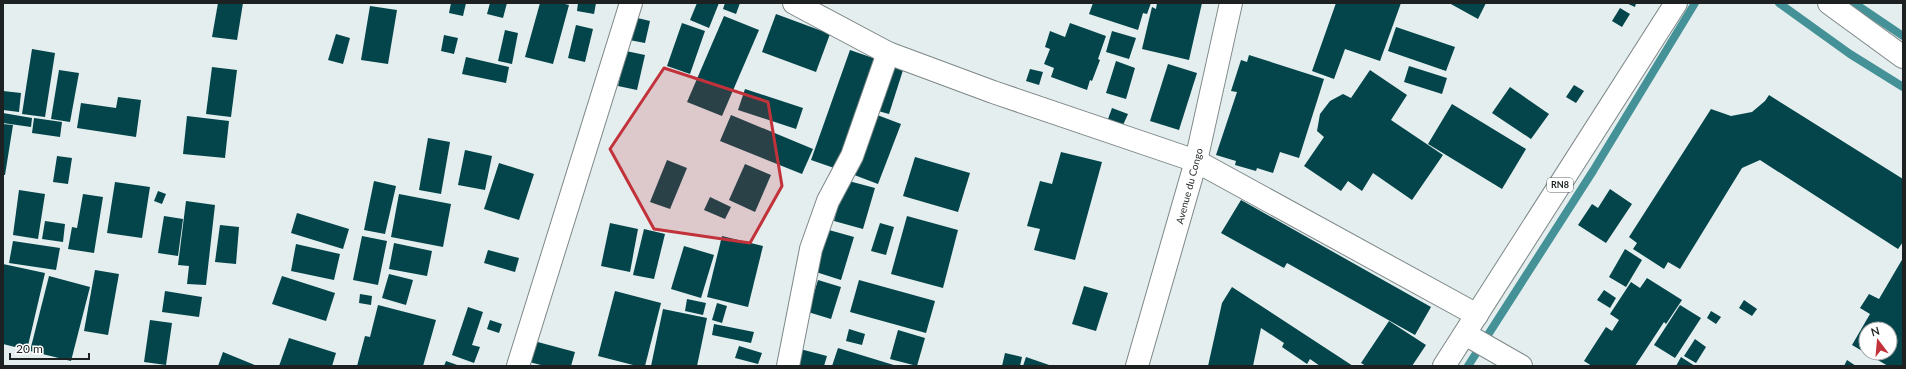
<svg xmlns="http://www.w3.org/2000/svg" width="1906" height="369" viewBox="0 0 1906 369" font-family="Lato,sans-serif">
  <rect width="100%" height="100%" fill="#e4eeef"/>
  <g fill="none" stroke-linecap="round" stroke-linejoin="round">
    <g stroke="#449197" stroke-width="8">
      <polyline points="1779,3 1850,54 1903,87"/>
      <polyline points="1854,3 1903,36"/>
      <polyline points="1468,366 1593,171 1695,3"/>
    </g>
  </g>
  <g fill="#03454a" fill-rule="evenodd">
    <polygon points="218,3 243,3 237,40 212,37"/>
    <polygon points="451,3 466,3 463,16 449,13"/>
    <polygon points="490,3 507,3 503,18 487,14"/>
    <polygon points="540,3 561,3 569,5 553,64 525,57"/>
    <polygon points="578,3 596,3 594,14 577,11"/>
    <polygon points="697,3 719,3 709,28 690,20"/>
    <polygon points="725,3 740,3 736,14 723,9"/>
    <polygon points="1093,3 1151,3 1147,14 1143,13 1138,30 1089,14"/>
    <polygon points="1157,3 1202,3 1189,60 1142,49 1152,7 1156,9"/>
    <polygon points="1336,3 1401,3 1380,61 1345,49 1334,79 1312,71"/>
    <polygon points="1449,3 1486,3 1478,19"/>
    <polygon points="1626,3 1636,3 1635,7"/>
    <polygon points="370,6 397,10 388,64 361,60"/>
    <polygon points="1620,8 1630,14 1622,27 1612,21"/>
    <polygon points="776,14 830,34 816,72 762,52"/>
    <polygon points="629,16 650,21 645,43 624,39"/>
    <polygon points="724,16 759,30 722,116 687,102"/>
    <polygon points="682,23 705,31 690,74 667,66"/>
    <polygon points="1070,23 1106,36 1098,59 1100,60 1092,81 1090,80 1087,90 1051,77 1054,68 1044,64 1050,49 1045,47 1050,31 1065,37"/>
    <polygon points="576,25 593,29 585,62 568,58"/>
    <polygon points="1396,27 1455,47 1446,71 1388,51"/>
    <polygon points="505,30 518,33 512,64 498,61"/>
    <polygon points="1112,31 1136,38 1129,59 1106,52"/>
    <polygon points="336,34 350,38 343,64 328,60"/>
    <polygon points="444,35 458,38 454,54 441,51"/>
    <polygon points="32,49 55,53 45,117 22,114"/>
    <polygon points="850,50 876,59 837,169 811,160"/>
    <polygon points="626,51 645,55 637,90 618,86"/>
    <polygon points="1249,55 1324,79 1299,158 1280,152 1273,173 1257,168 1256,171 1235,165 1236,161 1216,155 1237,92 1231,91 1241,60 1247,62"/>
    <polygon points="466,57 509,67 506,83 462,74"/>
    <polygon points="887,61 904,67 889,114 871,109"/>
    <polygon points="1116,61 1135,68 1126,99 1106,93"/>
    <polygon points="1168,64 1197,73 1179,130 1150,121"/>
    <polygon points="1409,66 1447,78 1442,94 1404,82"/>
    <polygon points="212,67 237,70 231,117 206,114"/>
    <polygon points="1030,69 1043,72 1039,85 1026,81"/>
    <polygon points="59,70 79,73 70,122 51,119"/>
    <polygon points="1370,70 1407,95 1391,120 1443,155 1412,200 1373,173 1362,191 1348,181 1341,191 1304,166 1324,137 1317,131 1320,114 1330,101 1343,94 1351,98"/>
    <polygon points="1574,85 1584,91 1576,103 1566,97"/>
    <polygon points="1510,87 1549,114 1531,139 1492,113"/>
    <polygon points="745,89 803,108 796,129 738,110"/>
    <polygon points="3,91 21,93 19,112 3,110"/>
    <polygon points="1769,95 1903,179 1903,242 1898,249 1760,160 1742,168 1680,269 1668,262 1664,269 1633,249 1637,243 1629,237 1711,109 1731,116 1752,112 1765,101"/>
    <polygon points="118,97 141,100 136,137 77,128 81,103 116,108"/>
    <polygon points="1452,104 1526,149 1502,189 1428,144"/>
    <polygon points="1112,108 1128,114 1123,125 1108,119"/>
    <polygon points="3,113 32,118 31,127 3,123"/>
    <polygon points="872,113 901,124 878,184 849,173"/>
    <polygon points="731,115 813,149 802,174 720,141"/>
    <polygon points="187,116 229,121 225,158 183,154"/>
    <polygon points="34,118 62,122 60,137 32,133"/>
    <polygon points="3,124 13,125 5,175 3,175"/>
    <polygon points="428,138 450,142 441,194 419,190"/>
    <polygon points="465,150 492,156 485,190 458,185"/>
    <polygon points="1061,152 1102,162 1075,260 1034,250 1040,229 1027,226 1040,181 1052,184"/>
    <polygon points="57,156 72,158 68,184 53,182"/>
    <polygon points="915,157 970,173 958,212 903,196"/>
    <polygon points="667,160 687,168 670,209 650,202"/>
    <polygon points="499,163 534,174 519,220 484,209"/>
    <polygon points="745,164 771,175 755,212 729,200"/>
    <polygon points="845,180 875,188 863,229 834,221"/>
    <polygon points="374,181 396,186 385,234 364,230"/>
    <polygon points="115,182 150,187 142,238 107,233"/>
    <polygon points="1610,189 1632,204 1606,243 1578,225 1592,204 1598,208"/>
    <polygon points="19,190 45,194 38,239 13,235"/>
    <polygon points="158,191 166,194 162,204 154,201"/>
    <polygon points="83,194 103,197 94,253 68,249 72,227 77,228"/>
    <polygon points="399,194 451,204 443,247 391,237"/>
    <polygon points="710,197 731,207 725,219 704,210"/>
    <polygon points="1241,200 1431,307 1415,335 1287,263 1284,268 1221,233"/>
    <polygon points="186,201 215,205 206,285 187,284 189,266 178,265"/>
    <polygon points="297,213 349,229 343,249 291,233"/>
    <polygon points="164,216 183,219 178,256 158,253"/>
    <polygon points="907,216 958,230 943,288 891,274"/>
    <polygon points="45,221 65,224 63,242 42,239"/>
    <polygon points="610,223 638,229 630,272 601,266"/>
    <polygon points="880,223 894,227 886,255 871,251"/>
    <polygon points="220,225 239,227 236,264 215,262"/>
    <polygon points="644,229 665,234 654,279 633,275"/>
    <polygon points="829,230 854,237 841,280 816,272"/>
    <polygon points="362,236 387,241 378,285 353,280"/>
    <polygon points="722,236 763,246 748,307 707,297"/>
    <polygon points="13,241 60,248 56,270 9,263"/>
    <polygon points="394,243 432,251 427,276 389,269"/>
    <polygon points="296,244 340,254 334,280 291,271"/>
    <polygon points="684,246 714,255 701,298 671,289"/>
    <polygon points="1625,249 1642,260 1626,287 1609,277"/>
    <polygon points="488,250 519,258 515,272 484,263"/>
    <path d="M1903,258V366H1888L1852,345L1870,314L1860,308L1869,294L1879,299ZM1866,329H1890V353H1866Z"/>
    <polygon points="3,264 45,273 27,350 3,344"/>
    <polygon points="95,270 119,274 108,335 84,331"/>
    <polygon points="389,274 413,280 406,305 382,298"/>
    <polygon points="49,276 90,287 71,361 30,351"/>
    <polygon points="282,276 335,293 326,321 272,304"/>
    <polygon points="1647,278 1682,300 1666,324 1664,322 1635,366 1592,366 1584,361 1606,327 1612,331 1619,320 1610,314 1631,282 1640,288"/>
    <polygon points="818,280 841,287 831,319 808,312"/>
    <polygon points="859,280 935,301 926,333 850,312"/>
    <polygon points="1084,286 1108,293 1096,331 1072,324"/>
    <polygon points="1232,287 1353,366 1320,366 1310,359 1307,364 1282,347 1284,343 1261,328 1253,366 1208,366 1222,303"/>
    <polygon points="1604,290 1616,298 1610,308 1597,300"/>
    <polygon points="165,291 202,297 199,317 162,312"/>
    <polygon points="615,291 661,303 645,366 637,366 598,356"/>
    <polygon points="360,294 372,296 371,305 359,303"/>
    <polygon points="687,299 706,303 703,315 685,311"/>
    <polygon points="1744,300 1757,309 1752,316 1739,308"/>
    <polygon points="717,303 727,306 722,323 712,320"/>
    <polygon points="378,305 436,320 423,366 357,366 365,336 370,337"/>
    <polygon points="1680,305 1701,318 1675,358 1654,345"/>
    <polygon points="468,307 483,312 472,345 480,347 474,363 452,355"/>
    <polygon points="663,309 707,318 697,366 651,366"/>
    <polygon points="1711,311 1721,317 1716,324 1707,318"/>
    <polygon points="150,320 172,323 166,365 144,362"/>
    <polygon points="490,320 502,324 499,333 487,329"/>
    <polygon points="1389,321 1426,345 1412,366 1366,366 1361,363"/>
    <polygon points="714,324 754,332 751,343 712,335"/>
    <polygon points="849,329 865,334 862,345 846,341"/>
    <polygon points="898,330 925,338 917,366 890,359"/>
    <polygon points="289,338 336,353 332,366 279,366"/>
    <polygon points="1695,339 1706,347 1696,363 1684,356"/>
    <polygon points="534,341 575,352 571,366 545,366 529,362"/>
    <polygon points="739,346 762,353 758,364 735,358"/>
    <polygon points="838,348 897,366 832,366"/>
    <polygon points="800,349 827,356 824,366 796,366"/>
    <polygon points="223,352 257,366 218,366"/>
    <polygon points="1005,353 1022,357 1020,366 1002,366"/>
    <polygon points="1026,357 1052,366 1023,366"/>
    <polygon points="1681,357 1695,366 1676,366"/>
    <polygon points="1847,360 1856,366 1844,366"/>
    <polygon points="446,361 460,366 444,366"/>
  </g>
  <g fill="none" stroke-linecap="round" stroke-linejoin="round">
    <defs>
      <g id="minor">
        <polyline points="794,3 888,53 993,92 1196,161 1477,315"/>
        <polyline points="1465,334 1521,366"/>
        <polyline points="518,366 631,3"/>
        <polyline points="788,366 811,249 828,201 852,156 888,53"/>
      </g>
      <g id="tertiary">
        <polyline points="1829,3 1903,57"/>
        <polyline points="1137,366 1196,161 1231,3"/>
      </g>
      <polyline id="primary" points="1444,366 1676,3"/>
    </defs>
    <use href="#minor" stroke="#7e8787" stroke-width="24"/>
    <use href="#tertiary" stroke="#7e8787" stroke-width="24"/>
    <use href="#primary" stroke="#7e8787" stroke-width="24"/>
    <use href="#minor" stroke="#fff" stroke-width="22"/>
    <use href="#tertiary" stroke="#fff" stroke-width="22"/>
    <use href="#primary" stroke="#fff" stroke-width="22"/>
  </g>
  <path fill="#c2323b" fill-opacity="0.2" stroke="#c2323b" stroke-width="3" stroke-linejoin="round" d="M664,68L768,102L782,186L750,243L654,229L610,149Z"/>
  <g text-anchor="middle" stroke-width="4" stroke-linejoin="round" paint-order="stroke">
    <rect fill="#fff" stroke="#616464" stroke-width="1" x="1547" y="178" width="26" height="14" rx="3"/>
    <g font-size="9" font-weight="bold" fill="#1d2121">
      <text x="1560" y="188">RN8</text>
    </g>
    <g font-size="10" fill="#1d2121" stroke="#fff">
      <text transform="translate(1189 186) rotate(-75)" y="4">Avenue du Congo</text>
    </g>
  </g>
  <rect width="1906" height="369" fill="none" stroke="#1d2121" stroke-width="8"/>
  <g transform="translate(1878 341) rotate(344)"><circle r="19" fill="#ffffff" stroke="#a5a6a6"/>
  <path d="M0-3L7 15L0 10L-7 15Z" fill="#c2323b"/>
  <text y="-6" font-size="11" font-weight="bold" text-anchor="middle" fill="#1d2121">N</text>
  </g>
  <path d="M10 353v6h79v-6" fill="none" stroke="#1d2121" stroke-width="2"/>
  <text x="16" y="353" font-size="12" fill="#1d2121" stroke="#ffffff" stroke-width="3" paint-order="stroke">20 m</text>
</svg>
